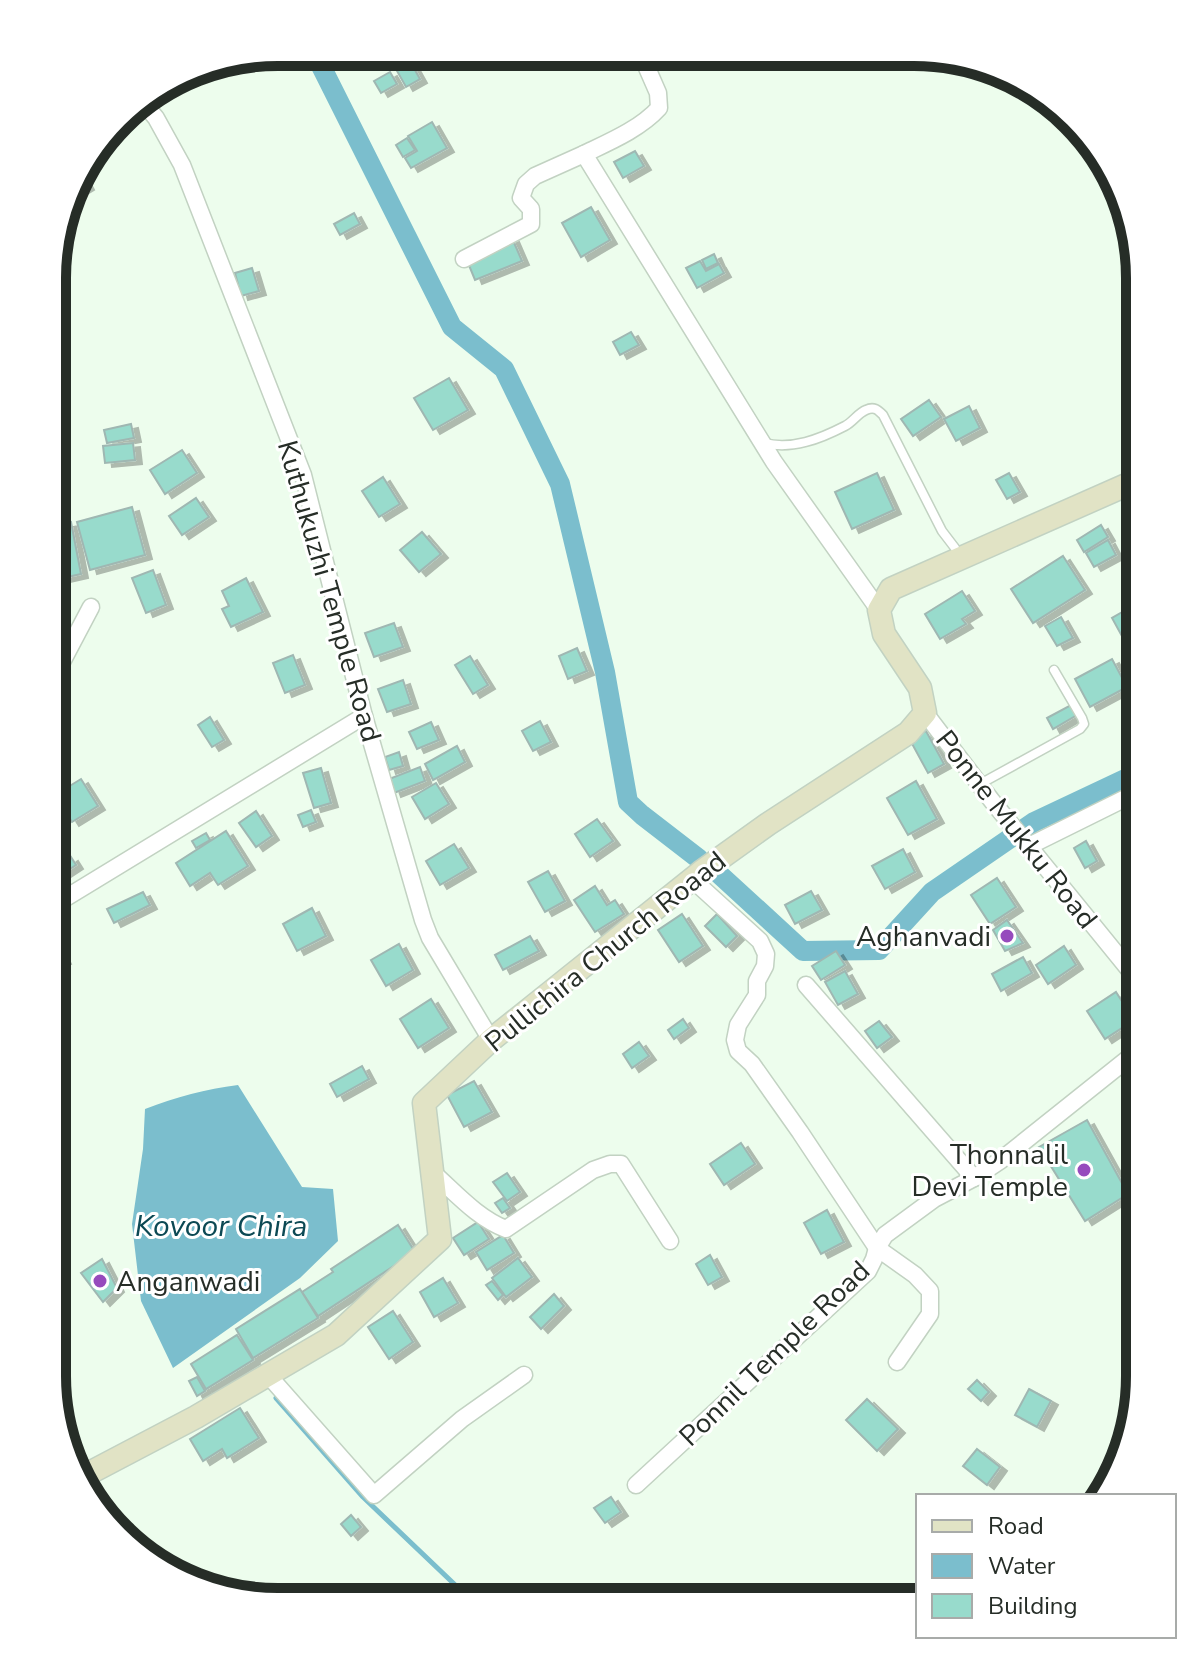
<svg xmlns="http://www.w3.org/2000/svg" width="1192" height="1654" viewBox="0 0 1192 1654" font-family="'Nunito Sans',sans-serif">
  <defs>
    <filter id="shadow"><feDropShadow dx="7" dy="4" stdDeviation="0" flood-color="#0004"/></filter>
  </defs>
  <rect width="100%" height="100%" fill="#edfded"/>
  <path fill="#7bbecd" d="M238,1085L302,1187L333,1189L338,1241L300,1278L173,1368L141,1301L132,1224L143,1149L145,1109C176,1097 206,1089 238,1085Z"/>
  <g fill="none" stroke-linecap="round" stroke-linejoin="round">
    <polyline stroke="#7bbecd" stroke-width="5" points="276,1398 363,1497 472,1601"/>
    <g stroke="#7bbecd" stroke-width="20">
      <polyline points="314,52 452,327 504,369 560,484 605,672 628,802 642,815 699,859"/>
      <polyline points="719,874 803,951 879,950 932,892 1034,822 1140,772"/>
    </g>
  </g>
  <g fill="#98dbcc" stroke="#9fb7b2" stroke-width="2" filter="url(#shadow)">
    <polygon points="406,54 420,79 406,87 392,62"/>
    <polygon points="390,72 397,84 381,93 374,81"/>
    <polygon points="432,122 447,148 411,168 405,158 417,151 408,136"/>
    <polygon points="407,138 415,150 403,157 396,145"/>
    <polygon points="635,151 644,166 623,178 614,162"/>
    <polygon points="80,173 87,186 72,195"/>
    <polygon points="591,207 610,240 581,257 562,223"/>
    <polygon points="354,213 360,224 340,235 334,224"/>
    <polygon points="512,238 522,261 475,280 466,258"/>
    <polygon points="714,254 718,263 706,269 702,260"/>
    <polygon points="700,261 706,271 719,264 724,273 697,288 686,268"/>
    <polygon points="252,268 259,291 241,296 235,273"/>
    <polygon points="631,332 639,345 620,355 613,342"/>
    <polygon points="449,378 468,410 433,430 414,398"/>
    <polygon points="929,400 941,417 913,436 901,419"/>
    <polygon points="969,406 980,428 956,441 944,419"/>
    <polygon points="131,424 134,438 107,443 104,430"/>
    <polygon points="133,443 135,460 105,463 103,446"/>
    <polygon points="182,450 197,473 165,494 150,470"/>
    <polygon points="877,473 894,510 852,529 835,492"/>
    <polygon points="1009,473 1020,492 1007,499 996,480"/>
    <polygon points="383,477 400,504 379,517 362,491"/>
    <polygon points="196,498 209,517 182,535 169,516"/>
    <polygon points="132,507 145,555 90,570 77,522"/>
    <polygon points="71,522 81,574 63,578 54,526"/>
    <polygon points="1101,525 1108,537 1084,552 1077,540"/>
    <polygon points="422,532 441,554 419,572 400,550"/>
    <polygon points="1108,540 1116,555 1094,567 1086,553"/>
    <polygon points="1063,556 1085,590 1033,623 1011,589"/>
    <polygon points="153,570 166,605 146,613 132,578"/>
    <polygon points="246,578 263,612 231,627 222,609 229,606 222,591"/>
    <polygon points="962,591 975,611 962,619 966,624 940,639 925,614"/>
    <polygon points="1138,603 1140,606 1140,669 1112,618"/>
    <polygon points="1061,617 1073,638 1057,646 1045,626"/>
    <polygon points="394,623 403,647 374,657 365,633"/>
    <polygon points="577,648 587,671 568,679 559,656"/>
    <polygon points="293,655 305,685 285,693 273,663"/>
    <polygon points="470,656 488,685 473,694 455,665"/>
    <polygon points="1112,659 1127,687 1090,707 1075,679"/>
    <polygon points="403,680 411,704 387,712 378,689"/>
    <polygon points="1071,705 1077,715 1053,729 1047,718"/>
    <polygon points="210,717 224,740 212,747 198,725"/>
    <polygon points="540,721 551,742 533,751 522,731"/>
    <polygon points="431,722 439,740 417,749 409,732"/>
    <polygon points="926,731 944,764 928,773 910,740"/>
    <polygon points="457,746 465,762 433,780 425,764"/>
    <polygon points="399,752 403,766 389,770 385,757"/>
    <polygon points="420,767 425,781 394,793 389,779"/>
    <polygon points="321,768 331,803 314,808 303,773"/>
    <polygon points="81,779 98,806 72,822 55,795"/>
    <polygon points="916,781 937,819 908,835 887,798"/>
    <polygon points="436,783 449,804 425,819 412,797"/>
    <polygon points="311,810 316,822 303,827 298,815"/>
    <polygon points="256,811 272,836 256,847 239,823"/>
    <polygon points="597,819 613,841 590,857 575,834"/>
    <polygon points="226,831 248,866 218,885 210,873 190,886 176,863"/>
    <polygon points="206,833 210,840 196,848 192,841"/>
    <polygon points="1086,841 1097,861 1085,868 1074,848"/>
    <polygon points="454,844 469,868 440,885 426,861"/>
    <polygon points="903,849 915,872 885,889 872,866"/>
    <polygon points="71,857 76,865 56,878 53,873 53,863 56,867"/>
    <polygon points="548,871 565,901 545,912 528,882"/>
    <polygon points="997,878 1016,907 990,924 971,895"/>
    <polygon points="595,886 607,905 615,900 624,914 595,932 574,900"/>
    <polygon points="811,891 822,910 795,924 785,905"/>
    <polygon points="143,892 150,905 114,923 107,909"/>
    <polygon points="312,908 326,936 297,951 283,924"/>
    <polygon points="682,914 703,946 679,962 658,930"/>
    <polygon points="717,914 737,936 726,947 705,926"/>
    <polygon points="1007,920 1023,943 1005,951 993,930"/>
    <polygon points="530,936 539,951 503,970 495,955"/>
    <polygon points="53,937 64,960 53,966"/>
    <polygon points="399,944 413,970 386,986 371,960"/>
    <polygon points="1064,946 1076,965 1048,984 1036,965"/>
    <polygon points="836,951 845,965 821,980 812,966"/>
    <polygon points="1023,957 1032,973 1001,991 992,974"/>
    <polygon points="845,971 858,994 838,1005 825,982"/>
    <polygon points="1116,992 1134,1020 1105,1039 1087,1011"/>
    <polygon points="431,999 449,1028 418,1048 400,1019"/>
    <polygon points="683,1019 689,1028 674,1039 668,1030"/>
    <polygon points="879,1021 892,1037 877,1048 865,1031"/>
    <polygon points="639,1042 649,1056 632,1068 623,1054"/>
    <polygon points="362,1066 369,1079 337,1097 330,1084"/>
    <polygon points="474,1081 492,1112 464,1127 447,1095"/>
    <polygon points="1087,1120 1128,1194 1085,1221 1039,1147"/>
    <polygon points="741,1143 755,1164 724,1185 710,1164"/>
    <polygon points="507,1173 520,1192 507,1201 493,1182"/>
    <polygon points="503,1198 510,1208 502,1213 495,1203"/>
    <polygon points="827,1210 844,1242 821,1254 804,1223"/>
    <polygon points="478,1222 489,1239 464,1255 453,1238"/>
    <polygon points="398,1225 415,1252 318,1316 302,1292 333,1272 331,1269"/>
    <polygon points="503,1235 514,1253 487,1270 476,1252"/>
    <polygon points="710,1255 722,1277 708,1285 696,1264"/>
    <polygon points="518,1258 532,1277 506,1297 492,1278"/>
    <polygon points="102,1259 117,1288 103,1302 81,1273"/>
    <polygon points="443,1278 458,1303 434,1317 420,1292"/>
    <polygon points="492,1281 503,1295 498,1300 486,1285"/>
    <polygon points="300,1289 318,1318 253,1358 236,1329"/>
    <polygon points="554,1294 564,1306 541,1329 530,1317"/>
    <polygon points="393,1311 413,1342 389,1359 368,1327"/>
    <polygon points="237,1335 253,1360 206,1389 191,1364"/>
    <polygon points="197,1377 205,1391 197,1396 189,1381"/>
    <polygon points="977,1380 989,1392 981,1401 968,1389"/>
    <polygon points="1029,1389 1051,1401 1037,1427 1015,1415"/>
    <polygon points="867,1399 898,1429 877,1451 846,1420"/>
    <polygon points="240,1408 259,1438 227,1458 222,1449 203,1461 190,1439"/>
    <polygon points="977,1449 1000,1467 987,1485 963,1466"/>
    <polygon points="611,1497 621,1512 605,1523 594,1508"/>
    <polygon points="351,1515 361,1527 351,1536 341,1524"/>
    <polygon points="137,1533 149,1553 143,1556 127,1538"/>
  </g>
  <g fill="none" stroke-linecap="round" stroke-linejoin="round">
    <defs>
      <g id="lane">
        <path d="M764,443C792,450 820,439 845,426C853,422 858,413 866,410C874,406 878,410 883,415L942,531L955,548L959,558"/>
        <polyline points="980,784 1080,729 1084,724 1082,718 1054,670"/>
      </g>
      <g id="street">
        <path d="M644,53V61L658,93L659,108C640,129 609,142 584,154L774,462L879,610"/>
        <polyline points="142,101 156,118 182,165 303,475 364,716 423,920 430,938 491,1040"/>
        <polyline points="464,259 531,224 531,209 521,198 526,184 535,176 584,154"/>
        <polyline points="53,679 91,607"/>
        <polyline points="925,713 992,801 1140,983"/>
        <polyline points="1029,846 1140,791"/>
        <polyline points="693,880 760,941 766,954 765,966 757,981 757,995 738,1025 735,1040 738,1051 752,1064 800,1132 877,1248 915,1275 930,1291 930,1314 897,1362"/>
        <polyline points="53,911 59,902 364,716"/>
        <polyline points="806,985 974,1178"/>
        <path d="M432,1172C455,1192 477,1218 506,1229L593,1170L610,1164H621L670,1241"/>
        <polyline points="268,1375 374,1495 462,1419 524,1375"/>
        <polyline points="636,1485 868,1271 874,1259 877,1248 885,1235 934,1199 974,1178 1001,1160 1140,1049"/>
      </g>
      <polyline id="secondary" points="78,1479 196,1417 336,1335 440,1239 424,1103 491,1040 701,872 768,824 908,733 925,713 920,688 884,634 879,610 891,589 1140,479"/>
    </defs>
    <use href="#lane" stroke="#c2d2c2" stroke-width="11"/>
    <use href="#street" stroke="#c2d2c2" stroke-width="19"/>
    <use href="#secondary" stroke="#c2d2c2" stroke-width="25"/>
    <use href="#lane" stroke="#fff" stroke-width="8"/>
    <use href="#street" stroke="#fff" stroke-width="16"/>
    <use href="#secondary" stroke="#e1e3c5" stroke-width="22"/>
  </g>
  <g fill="#964bbd" stroke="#fff" stroke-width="3">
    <circle cx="1007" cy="936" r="8"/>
    <circle cx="1084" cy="1170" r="8"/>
    <circle cx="100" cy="1281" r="8"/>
  </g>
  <g text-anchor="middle" stroke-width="6" stroke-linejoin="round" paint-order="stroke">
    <g font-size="28" fill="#262d27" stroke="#fff">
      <text transform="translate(330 591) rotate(74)" y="10">Kuthukuzhi Temple Road</text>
      <text transform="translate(1017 829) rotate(52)" y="10">Ponne Mukku Road</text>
      <text transform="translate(605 951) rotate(-39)" y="10">Pullichira Church Roaad</text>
      <text transform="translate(774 1353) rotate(-44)" y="10">Ponnil Temple Road</text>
    </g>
    <g font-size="28" fill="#262d27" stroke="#fff" text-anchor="end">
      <text x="991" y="946">Aghanvadi</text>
      <text x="1068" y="1164">Thonnalil<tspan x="1068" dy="32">Devi Temple</tspan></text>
      <text x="116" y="1291" text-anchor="start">Anganwadi</text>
    </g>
    <g font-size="30" font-style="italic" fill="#0c4954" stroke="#fff">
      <text x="221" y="1236">Kovoor Chira</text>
    </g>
  </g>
  <path d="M0 0H1192V1654H0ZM278 66H914A212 212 0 0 1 1126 278V1376A212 212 0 0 1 914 1588H278A212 212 0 0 1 66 1376V278A212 212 0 0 1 278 66Z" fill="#fff" fill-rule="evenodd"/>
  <path fill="none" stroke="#262d27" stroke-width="10" d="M278 66H914A212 212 0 0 1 1126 278V1376A212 212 0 0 1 914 1588H278A212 212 0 0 1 66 1376V278A212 212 0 0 1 278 66Z"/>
  <rect x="916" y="1494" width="260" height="144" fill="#ffffff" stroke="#a8aba9" stroke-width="2"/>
  <rect x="932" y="1520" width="40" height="12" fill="#e1e3c5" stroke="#a8aba9" stroke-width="2"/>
  <text x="988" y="1534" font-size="24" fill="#262d27">Road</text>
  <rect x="932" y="1554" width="40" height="24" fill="#7bbecd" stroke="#a8aba9" stroke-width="2"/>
  <text x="988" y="1574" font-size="24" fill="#262d27">Water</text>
  <rect x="932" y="1594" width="40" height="24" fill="#98dbcc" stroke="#a8aba9" stroke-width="2"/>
  <text x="988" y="1614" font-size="24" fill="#262d27">Building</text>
</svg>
